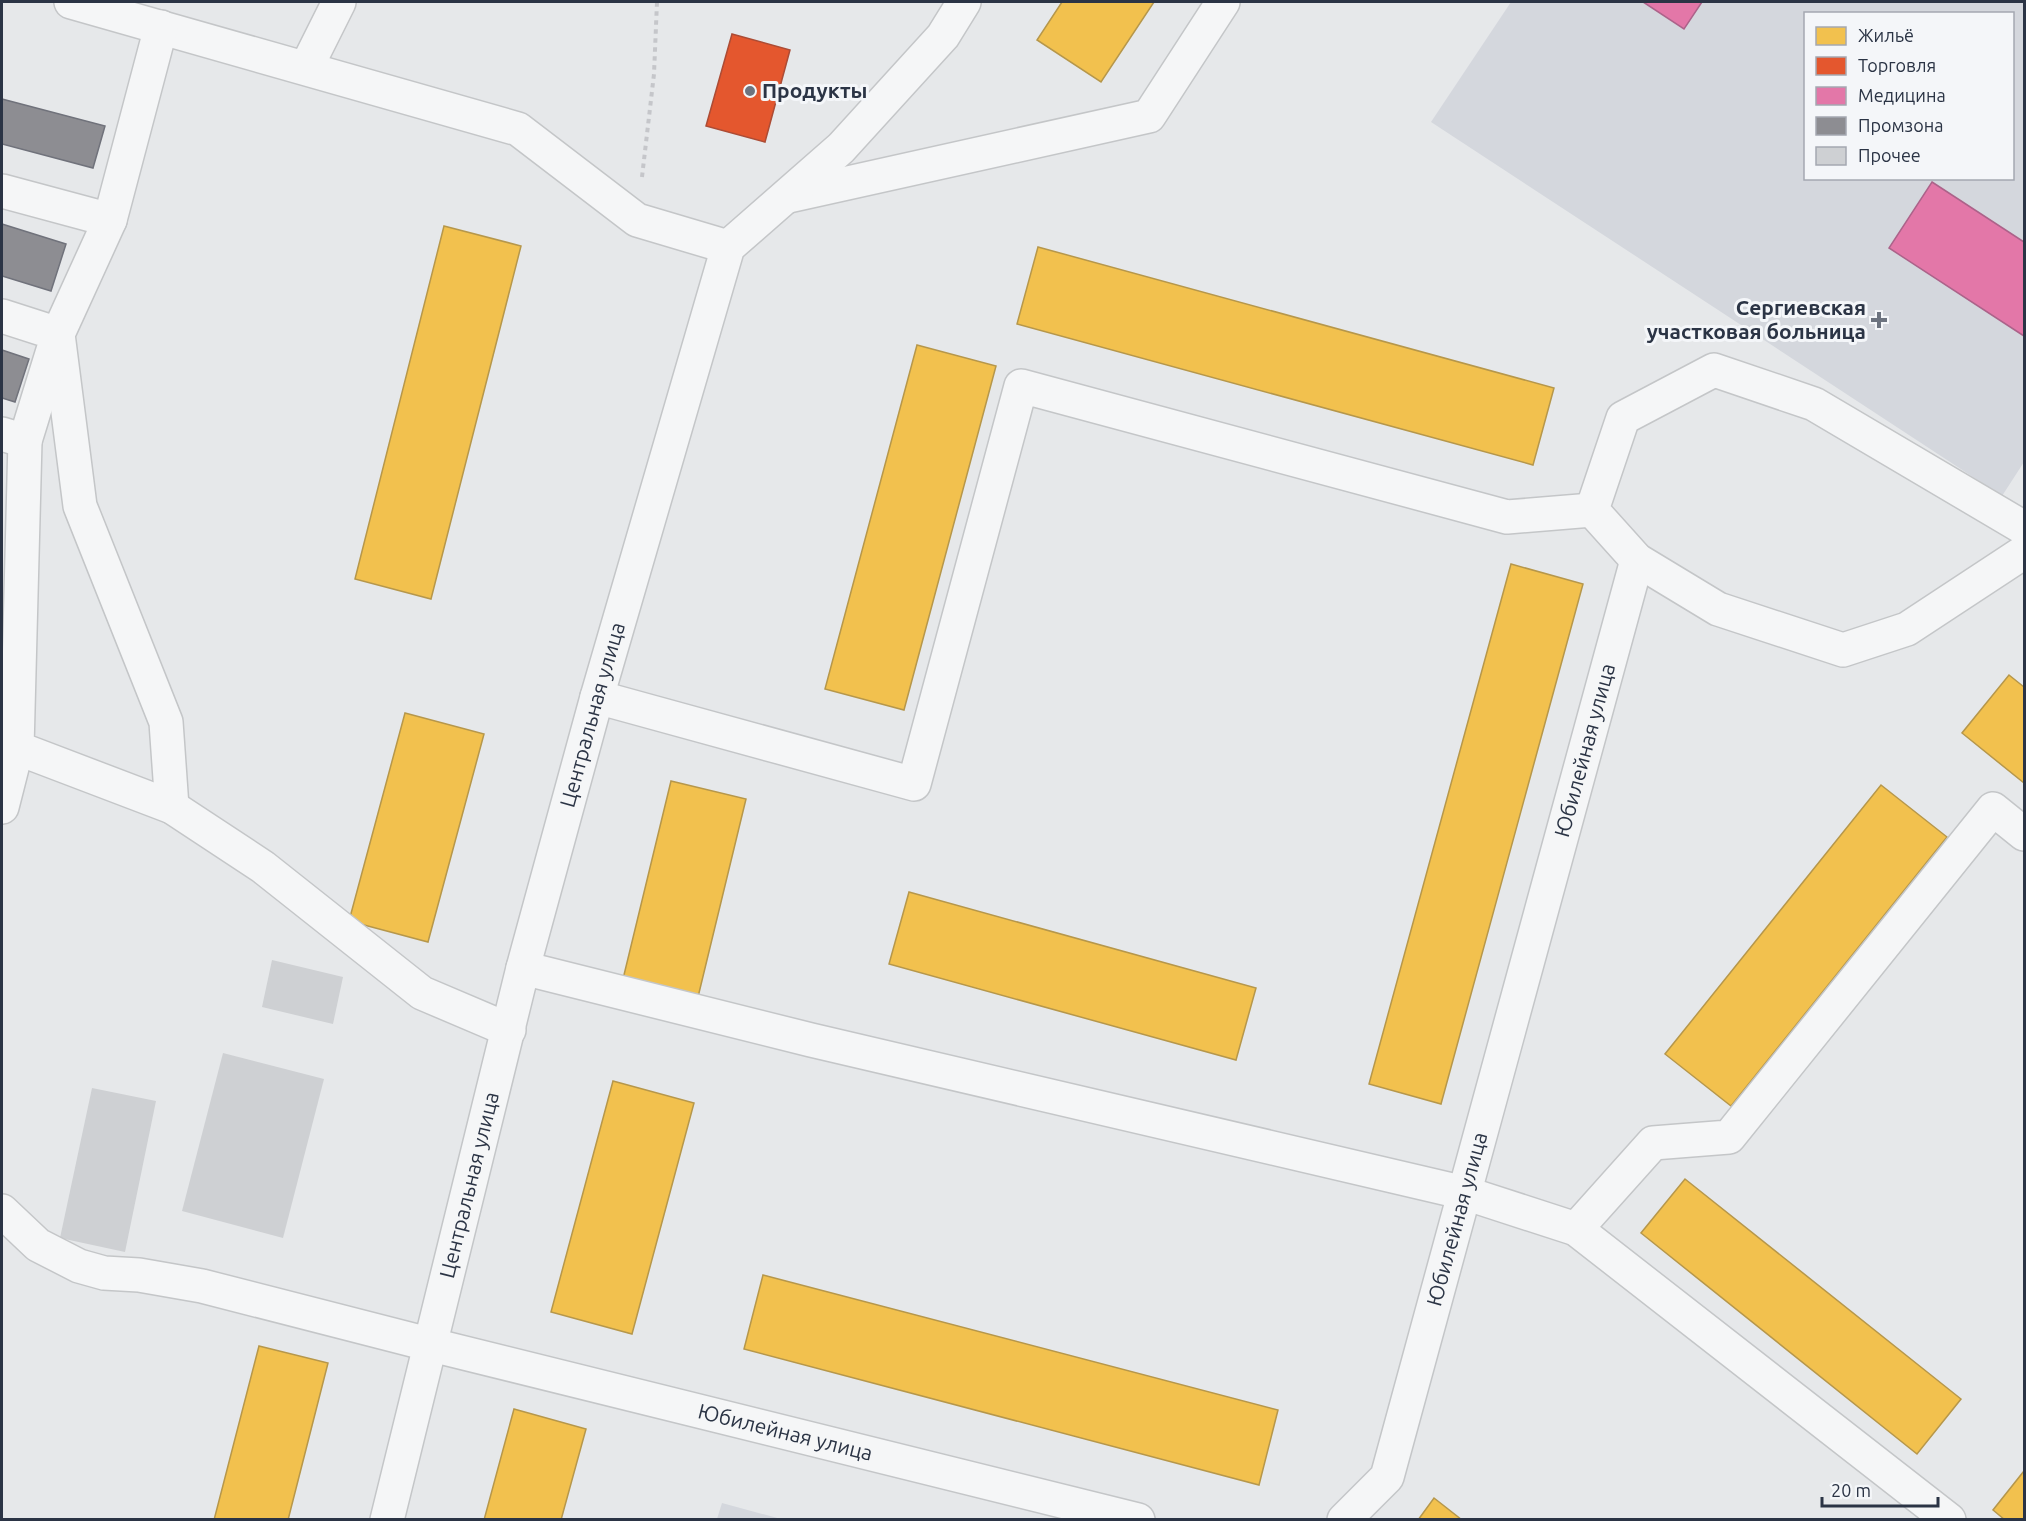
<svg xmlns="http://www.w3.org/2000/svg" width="2026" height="1521" viewBox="0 0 2026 1521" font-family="Ubuntu,sans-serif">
  <rect width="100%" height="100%" fill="#e6e8ea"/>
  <g fill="#d4d7dd" fill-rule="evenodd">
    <path d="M1511,2H2024V462L2002,496L1431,122ZM1806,14H2012V178H1806Z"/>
    <polygon points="722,1503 781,1519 717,1519"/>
  </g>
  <g fill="#f2c14e" stroke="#b6974b" stroke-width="1.5">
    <polygon points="1062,2 1154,2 1101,82 1037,40"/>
    <polygon points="444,226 521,246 431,599 355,579"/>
    <polygon points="1038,247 1554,388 1533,465 1017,324"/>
    <polygon points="917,345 996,366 904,710 825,689"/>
    <polygon points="1511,564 1583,584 1441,1104 1369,1084"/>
    <polygon points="2009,675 2024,687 2024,783 1962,733"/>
    <polygon points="405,713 484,734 428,942 349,921"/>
    <polygon points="671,781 746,799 698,997 623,979"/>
    <polygon points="1881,785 1947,837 1731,1106 1665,1054"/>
    <polygon points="909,892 1256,988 1236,1060 889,964"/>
    <polygon points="613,1081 694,1103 632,1334 551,1312"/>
    <polygon points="1685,1179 1961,1399 1917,1454 1641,1233"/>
    <polygon points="763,1275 1278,1410 1259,1485 744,1349"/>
    <polygon points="259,1346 328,1363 288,1520 214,1520"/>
    <polygon points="514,1409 586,1429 561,1520 484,1520"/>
    <polygon points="2024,1471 2024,1520 2005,1520 1993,1510"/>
    <polygon points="1434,1498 1462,1520 1418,1520"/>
  </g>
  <polygon fill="#e4572e" stroke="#ac4c35" stroke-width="1.5" points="732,34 790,50 765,142 706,126"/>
  <g fill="#e377a8" stroke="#ac638a" stroke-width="1.5">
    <polygon points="1643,2 1702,2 1684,29"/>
    <polygon points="1932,182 2024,242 2024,336 1889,248"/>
  </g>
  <g fill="#8d8d92" stroke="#70727b" stroke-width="1.5">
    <polygon points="2,99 105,126 93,168 2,144"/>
    <polygon points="2,224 66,244 51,291 2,276"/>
    <polygon points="2,350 29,359 15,402 2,398"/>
  </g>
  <g fill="#ced0d3">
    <polygon points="272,960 343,977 333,1024 262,1007"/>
    <polygon points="223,1053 324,1079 283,1238 182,1211"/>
    <polygon points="92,1088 156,1101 125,1252 60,1238"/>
  </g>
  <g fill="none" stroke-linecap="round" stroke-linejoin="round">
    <defs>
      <g id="minor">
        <polyline points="71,2 518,129 637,220 728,247"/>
        <polyline points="306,68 339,2"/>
        <polyline points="2,191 110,220 161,27"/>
        <polyline points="789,196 1149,116 1223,2"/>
        <polyline points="110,220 58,334 80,506 166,722 172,807"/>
        <polyline points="2,316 58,334 25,441 2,434"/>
        <polyline points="25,441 17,748 172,807 263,867 422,993 509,1030"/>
        <polyline points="2024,528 1814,404 1714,370 1623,418 1592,510 1637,560 1718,609 1843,650 1907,629 2024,552"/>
        <polyline points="597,697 914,784 1021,386 1507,517 1592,510"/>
        <polyline points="2,744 17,748 2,807"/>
        <polyline points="523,968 811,1040 1465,1193 1576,1229 1949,1520"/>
        <path id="s1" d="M2,1211L38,1245L79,1266L104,1273L139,1275L202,1286L432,1345L1138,1520"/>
        <polyline points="1576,1229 1653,1143 1729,1137 1993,809 2024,834"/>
        <path id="s2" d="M387,1520L523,968L597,697L728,247L841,148L943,36L964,2"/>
        <path id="s3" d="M1344,1520L1387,1477L1637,560"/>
      </g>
    </defs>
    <use href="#minor" stroke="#c4c6c8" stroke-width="36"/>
    <polyline stroke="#c5c6ca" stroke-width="4" stroke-dasharray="4.5 4.5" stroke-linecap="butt" points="642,177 654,74 657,2"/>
    <use href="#minor" stroke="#f5f6f7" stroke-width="33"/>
  </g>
  <g fill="#6c737f" stroke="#f4f6f9" stroke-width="2">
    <circle cx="750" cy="91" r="6"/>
    <path d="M1876 311h6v6h6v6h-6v6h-6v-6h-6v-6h6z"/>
  </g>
  <g text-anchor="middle" stroke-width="6" stroke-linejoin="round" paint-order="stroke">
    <g font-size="21" font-weight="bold" fill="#2b3445" stroke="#f4f6f9" text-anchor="start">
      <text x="762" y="98">Продукты</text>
      <text x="1866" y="315" text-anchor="end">Сергиевская<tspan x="1866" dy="24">участковая больница</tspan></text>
    </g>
    <g font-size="21" fill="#2b3445" stroke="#f4f6f9">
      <text dy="7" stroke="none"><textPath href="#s2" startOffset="831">Центральная улица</textPath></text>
      <text dy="7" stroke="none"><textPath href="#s3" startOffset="814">Юбилейная улица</textPath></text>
      <text dy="7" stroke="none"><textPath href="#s2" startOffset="345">Центральная улица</textPath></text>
      <text dy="7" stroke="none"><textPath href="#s3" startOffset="328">Юбилейная улица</textPath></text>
      <text dy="7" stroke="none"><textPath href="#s1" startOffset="822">Юбилейная улица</textPath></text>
    </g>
  </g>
  <rect width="2026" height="1521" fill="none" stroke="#2b3445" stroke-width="6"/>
  <rect x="1804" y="12" width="210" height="168" fill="#f4f6f9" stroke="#a4a8b1" stroke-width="1.5"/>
  <rect x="1816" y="27" width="30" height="18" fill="#f2c14e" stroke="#a4a8b1" stroke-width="1.5"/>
  <text x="1858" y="42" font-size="18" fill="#2b3445">Жильё</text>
  <rect x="1816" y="57" width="30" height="18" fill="#e4572e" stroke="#a4a8b1" stroke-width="1.5"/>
  <text x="1858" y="72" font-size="18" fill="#2b3445">Торговля</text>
  <rect x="1816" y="87" width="30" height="18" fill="#e377a8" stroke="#a4a8b1" stroke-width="1.5"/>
  <text x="1858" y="102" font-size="18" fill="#2b3445">Медицина</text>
  <rect x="1816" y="117" width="30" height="18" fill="#8d8d92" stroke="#a4a8b1" stroke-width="1.5"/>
  <text x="1858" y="132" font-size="18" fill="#2b3445">Промзона</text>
  <rect x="1816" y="147" width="30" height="18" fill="#ced0d3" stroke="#a4a8b1" stroke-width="1.5"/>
  <text x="1858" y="162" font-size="18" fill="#2b3445">Прочее</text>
  <path d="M1822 1497v9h116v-9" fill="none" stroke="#2b3445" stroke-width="3"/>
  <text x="1831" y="1497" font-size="18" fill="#2b3445" stroke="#f4f6f9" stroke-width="4.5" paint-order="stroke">20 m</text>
</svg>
